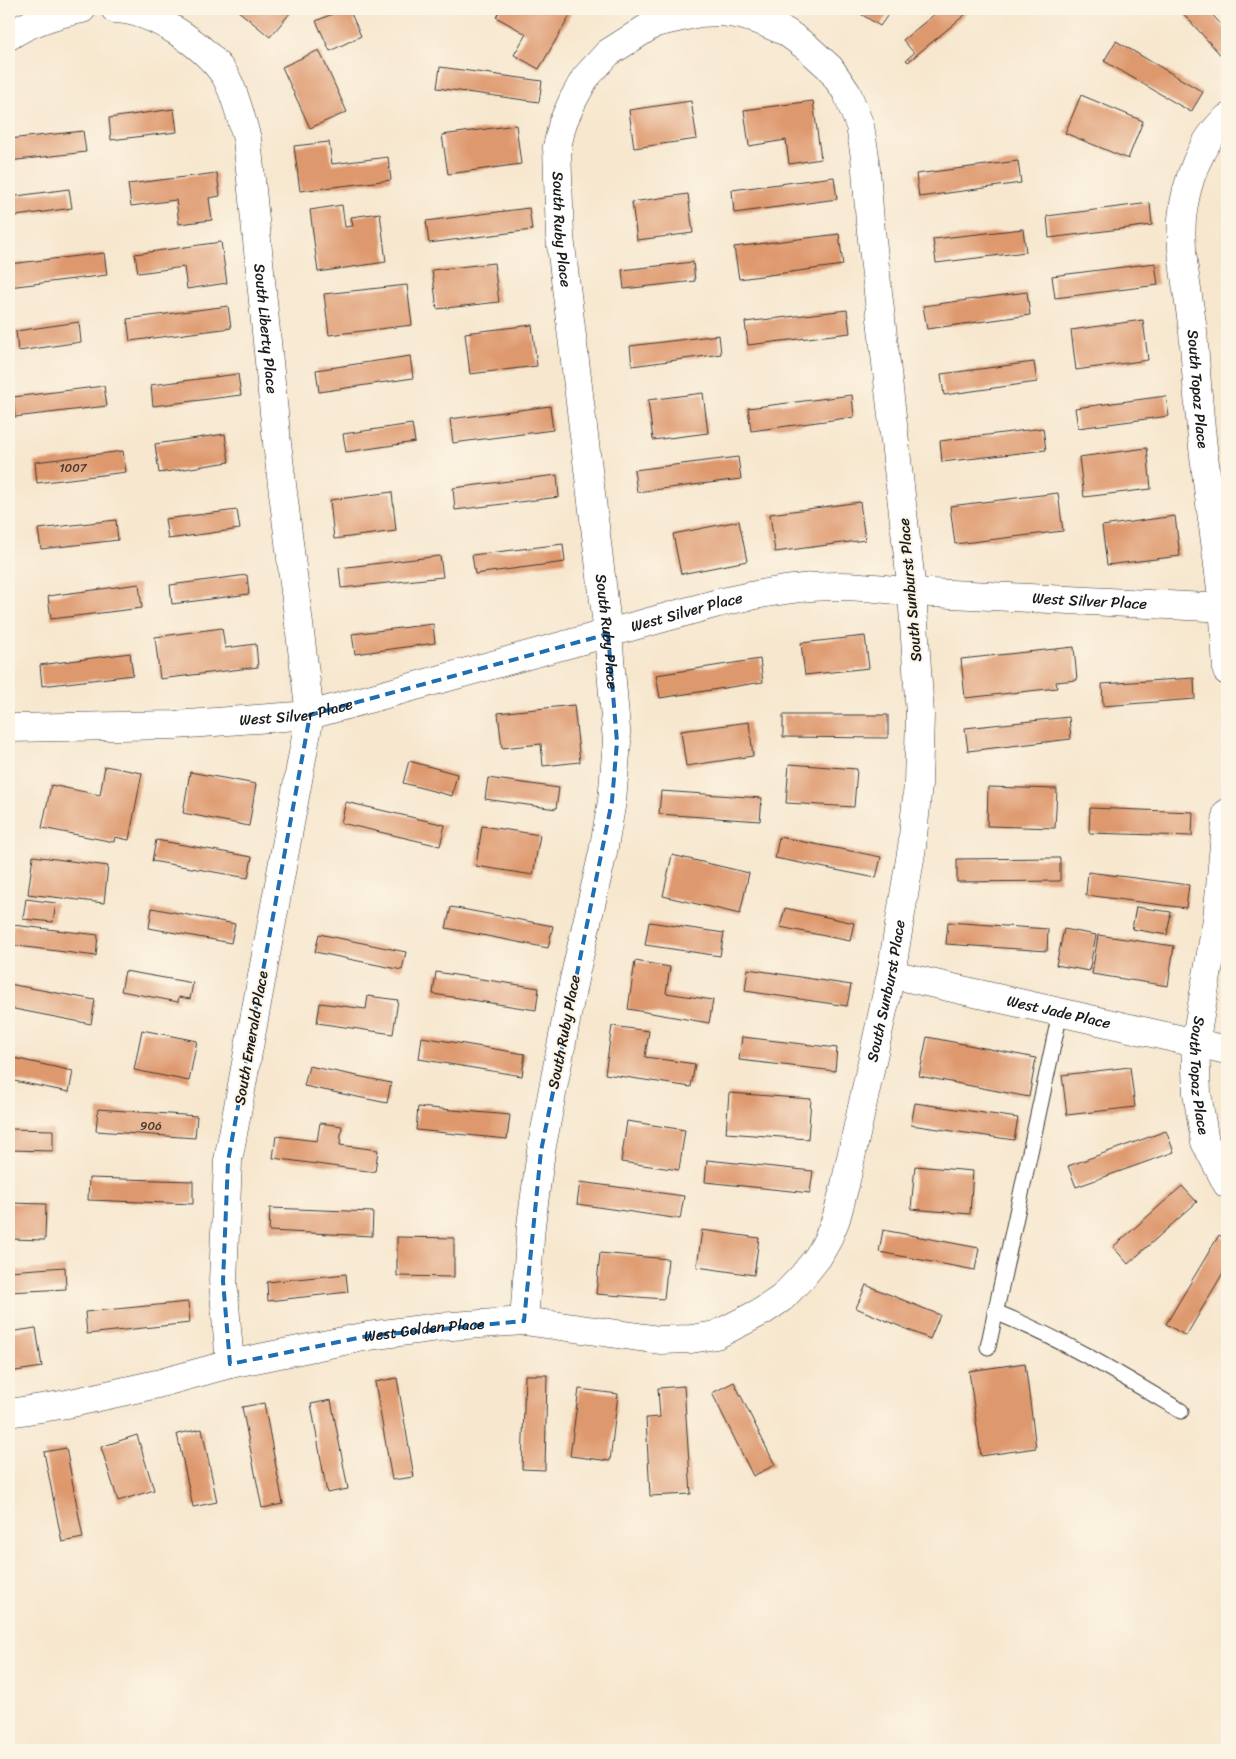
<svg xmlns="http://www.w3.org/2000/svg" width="1236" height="1759" viewBox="0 0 1236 1759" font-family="Sriracha,sans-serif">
  <rect width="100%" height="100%" fill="#fcf5e5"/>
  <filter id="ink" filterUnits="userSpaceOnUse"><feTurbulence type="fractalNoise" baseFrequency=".02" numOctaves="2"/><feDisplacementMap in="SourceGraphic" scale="10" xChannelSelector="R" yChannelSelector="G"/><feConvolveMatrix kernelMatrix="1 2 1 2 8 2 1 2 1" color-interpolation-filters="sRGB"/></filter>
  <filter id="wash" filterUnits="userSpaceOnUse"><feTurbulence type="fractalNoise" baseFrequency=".0096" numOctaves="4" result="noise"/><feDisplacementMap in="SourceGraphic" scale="20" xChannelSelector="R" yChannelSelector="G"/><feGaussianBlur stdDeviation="1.12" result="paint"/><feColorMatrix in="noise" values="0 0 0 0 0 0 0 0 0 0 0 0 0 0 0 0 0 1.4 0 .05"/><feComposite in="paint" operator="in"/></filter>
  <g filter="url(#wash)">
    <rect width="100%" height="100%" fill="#f7e7cf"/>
    <g id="blocks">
      <g fill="#de986d">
        <polygon points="236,9 286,9 291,12 270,37"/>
        <polygon points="344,9 349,9 361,36 330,51 316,21"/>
        <polygon points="501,9 561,9 571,14 539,69 514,55 526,34 496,17"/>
        <polygon points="853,9 892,9 880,26"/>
        <polygon points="941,9 972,9 908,62 906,60 914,53 903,40"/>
        <polygon points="1179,9 1207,9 1227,31 1227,62"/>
        <polygon points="1116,41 1203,92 1191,112 1104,61"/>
        <polygon points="319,50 347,112 310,128 282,67"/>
        <polygon points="440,67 542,81 539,102 437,88"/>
        <polygon points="1081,95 1143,121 1128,159 1065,133"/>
        <polygon points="691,101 697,139 634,148 629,110"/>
        <polygon points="813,101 821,159 789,164 786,140 749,146 744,110"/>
        <polygon points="174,109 177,132 111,140 109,118"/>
        <polygon points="516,125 521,164 448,174 442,135"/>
        <polygon points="83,131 86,152 9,161 9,139"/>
        <polygon points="329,142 332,164 388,157 391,180 300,191 294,146"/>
        <polygon points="1018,161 1021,183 919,197 916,174"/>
        <polygon points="217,173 220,196 209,198 212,220 179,224 176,200 131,206 128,184"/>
        <polygon points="834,177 837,199 734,213 732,190"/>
        <polygon points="69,189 72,208 9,217 9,197"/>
        <polygon points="688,194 693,233 637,240 632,202"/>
        <polygon points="1150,203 1152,225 1049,238 1047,216"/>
        <polygon points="342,205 345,227 353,226 351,217 380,213 386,262 318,272 310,210"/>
        <polygon points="529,208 532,230 429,243 426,221"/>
        <polygon points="1023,229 1026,252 936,263 933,239"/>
        <polygon points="839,234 843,265 739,279 734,247"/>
        <polygon points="221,242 227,283 187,289 184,267 138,273 135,254"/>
        <polygon points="104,253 107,275 9,287 9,264"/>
        <polygon points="693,262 695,281 624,289 622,270"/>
        <polygon points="494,263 499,302 437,309 432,270"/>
        <polygon points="1155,263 1158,285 1055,298 1052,276"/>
        <polygon points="407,285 412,325 329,335 324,294"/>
        <polygon points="1027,292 1030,315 927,329 923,306"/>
        <polygon points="228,306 231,328 130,341 127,319"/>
        <polygon points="847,310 850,333 748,345 745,322"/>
        <polygon points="1143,320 1148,360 1076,370 1071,330"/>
        <polygon points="79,322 81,342 18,351 16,331"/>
        <polygon points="532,325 537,366 470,374 465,333"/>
        <polygon points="719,335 721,354 632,366 630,346"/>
        <polygon points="410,356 413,378 319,392 316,370"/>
        <polygon points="1034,362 1037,382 944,395 941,374"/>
        <polygon points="238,374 241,395 153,406 151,385"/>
        <polygon points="104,386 107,406 15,417 13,397"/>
        <polygon points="703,393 708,433 653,440 648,400"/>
        <polygon points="852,395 854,417 751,431 748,408"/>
        <polygon points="1166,396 1169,416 1078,428 1075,408"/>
        <polygon points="550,406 553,430 453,443 450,419"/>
        <polygon points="412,424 415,442 346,452 343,434"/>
        <polygon points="1043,428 1046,450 942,462 940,441"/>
        <polygon points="225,434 229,462 159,473 155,444"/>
        <polygon points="1147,448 1151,489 1084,497 1079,457"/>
        <polygon points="123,451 126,472 37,483 35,462"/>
        <polygon points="738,457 741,479 637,492 634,470"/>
        <polygon points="557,475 559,497 455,510 453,488"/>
        <polygon points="392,492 396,531 334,539 330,500"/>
        <polygon points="1058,493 1063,531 955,544 950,506"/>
        <polygon points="860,502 865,540 775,552 770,514"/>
        <polygon points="237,510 240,529 168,539 165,519"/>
        <polygon points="1175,516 1180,556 1107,565 1102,526"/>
        <polygon points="116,520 118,540 41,549 38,529"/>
        <polygon points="739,521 747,561 681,574 673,534"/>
        <polygon points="563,544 565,562 475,574 472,555"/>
        <polygon points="440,556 443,577 341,588 339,568"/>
        <polygon points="247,575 249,594 172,604 170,585"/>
        <polygon points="139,584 142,608 51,619 48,596"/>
        <polygon points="433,624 435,643 355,654 352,634"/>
        <polygon points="222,628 225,648 256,644 258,667 160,679 155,637"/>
        <polygon points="865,636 869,668 805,675 801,643"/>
        <polygon points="1074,647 1077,680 1056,682 1057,688 965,698 961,659"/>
        <polygon points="130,653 133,675 42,686 40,665"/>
        <polygon points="760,659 763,682 660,698 656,675"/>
        <polygon points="1194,678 1195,699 1103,706 1102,684"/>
        <polygon points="574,705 580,762 543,766 541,744 502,748 498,713"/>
        <polygon points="783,715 888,715 888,738 783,737"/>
        <polygon points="1069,717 1071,739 968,751 965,728"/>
        <polygon points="749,722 753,756 686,766 681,731"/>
        <polygon points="409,761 457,774 452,796 403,783"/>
        <polygon points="789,764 857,769 854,807 786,803"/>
        <polygon points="105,766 142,773 129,840 115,837 114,842 42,828 51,785 100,795"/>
        <polygon points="190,772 256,784 249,826 183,813"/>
        <polygon points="488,778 559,788 556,809 485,799"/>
        <polygon points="988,787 1057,789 1055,828 987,826"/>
        <polygon points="661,791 762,798 760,821 659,814"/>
        <polygon points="346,802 445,825 440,846 341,823"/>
        <polygon points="1090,808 1193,812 1192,836 1089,833"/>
        <polygon points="482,826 540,835 533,875 476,866"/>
        <polygon points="779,837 881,857 876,878 775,858"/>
        <polygon points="156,840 252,857 248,878 152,861"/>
        <polygon points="672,855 749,873 740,914 663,896"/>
        <polygon points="33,856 108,866 104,903 28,894"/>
        <polygon points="1060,858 1060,881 957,882 957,859"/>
        <polygon points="1088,872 1189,885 1186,908 1086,895"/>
        <polygon points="26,899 56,903 53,922 23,919"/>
        <polygon points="451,907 553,926 548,948 446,928"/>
        <polygon points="1136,907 1171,912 1167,935 1132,929"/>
        <polygon points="152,908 235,924 231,943 149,928"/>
        <polygon points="785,908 854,923 850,941 780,927"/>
        <polygon points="649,922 724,933 720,956 645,945"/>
        <polygon points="948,922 1048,929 1047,951 946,944"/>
        <polygon points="13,925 98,935 96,956 10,945"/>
        <polygon points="1064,929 1096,935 1089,971 1056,965"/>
        <polygon points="319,934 406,952 402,970 315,952"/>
        <polygon points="1098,935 1174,946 1168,986 1092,974"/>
        <polygon points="635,961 670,967 666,993 713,1000 709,1023 628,1009"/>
        <polygon points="748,969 851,985 847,1006 745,991"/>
        <polygon points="125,971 193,983 190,999 179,997 178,1002 121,991"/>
        <polygon points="436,972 539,988 536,1010 433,994"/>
        <polygon points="9,984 95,1000 91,1024 9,1008"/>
        <polygon points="368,996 398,1000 393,1034 317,1023 320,1003 366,1009"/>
        <polygon points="612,1026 649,1031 645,1057 695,1064 691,1087 605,1074"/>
        <polygon points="142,1030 197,1041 189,1081 134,1070"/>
        <polygon points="422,1037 525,1054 522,1076 419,1059"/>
        <polygon points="742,1037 837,1048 835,1071 739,1060"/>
        <polygon points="927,1037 1036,1058 1029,1097 919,1076"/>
        <polygon points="9,1057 73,1071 69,1092 9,1080"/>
        <polygon points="309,1066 391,1083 387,1103 304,1086"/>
        <polygon points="1130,1067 1135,1107 1067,1115 1062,1075"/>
        <polygon points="729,1093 811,1099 808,1139 726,1133"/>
        <polygon points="915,1103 1018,1118 1014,1140 911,1125"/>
        <polygon points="418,1107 510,1115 507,1139 416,1130"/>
        <polygon points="98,1109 197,1116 195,1138 96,1131"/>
        <polygon points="627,1121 685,1130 679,1170 621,1162"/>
        <polygon points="320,1123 342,1126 340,1145 378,1150 375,1172 273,1158 276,1136 317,1141"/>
        <polygon points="9,1129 53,1130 53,1151 9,1150"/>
        <polygon points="1166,1131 1174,1152 1076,1187 1068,1166"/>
        <polygon points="707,1160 813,1171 810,1193 705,1182"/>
        <polygon points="915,1166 973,1171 970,1214 911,1209"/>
        <polygon points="89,1178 193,1181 193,1204 88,1200"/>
        <polygon points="580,1182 684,1196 680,1219 577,1204"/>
        <polygon points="1182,1186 1197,1202 1128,1264 1113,1247"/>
        <polygon points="9,1203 46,1204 45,1240 9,1239"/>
        <polygon points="270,1208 373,1212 372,1236 269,1231"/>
        <polygon points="702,1230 759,1238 754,1275 697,1267"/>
        <polygon points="883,1230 979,1248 975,1270 879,1252"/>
        <polygon points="1219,1235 1227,1240 1227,1266 1186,1336 1166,1324"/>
        <polygon points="397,1237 454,1238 454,1277 397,1276"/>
        <polygon points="600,1253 668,1259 664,1299 596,1294"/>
        <polygon points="65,1267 66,1289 9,1292 9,1271"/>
        <polygon points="346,1274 348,1292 268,1301 267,1282"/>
        <polygon points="866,1285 940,1315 930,1339 856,1308"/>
        <polygon points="188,1302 190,1323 87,1334 85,1312"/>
        <polygon points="36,1328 42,1367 9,1372 9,1332"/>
        <polygon points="1025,1363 1036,1448 981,1456 969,1371"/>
        <polygon points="525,1375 547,1375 545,1470 522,1469"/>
        <polygon points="397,1378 414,1477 392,1480 375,1382"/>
        <polygon points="734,1382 775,1465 753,1476 712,1393"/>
        <polygon points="684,1386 691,1494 650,1496 646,1418 660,1417 658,1388"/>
        <polygon points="579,1389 618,1394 610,1461 570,1456"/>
        <polygon points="331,1400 348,1489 327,1493 311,1404"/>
        <polygon points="264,1403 283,1504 262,1508 242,1407"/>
        <polygon points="202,1429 217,1502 193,1507 177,1434"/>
        <polygon points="137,1435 154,1490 118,1501 101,1447"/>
        <polygon points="66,1448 83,1538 62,1542 44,1452"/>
      </g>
    </g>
  </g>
  <g filter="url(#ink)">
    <use href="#blocks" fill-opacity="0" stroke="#3d3a37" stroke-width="1"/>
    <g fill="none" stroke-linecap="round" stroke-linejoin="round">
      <defs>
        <g id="service">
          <path d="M995,1312C1061,1338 1121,1375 1181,1411"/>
          <polyline points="988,1347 1060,1013"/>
        </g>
        <g id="minor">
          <path id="s1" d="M115,9C152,10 203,44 224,74C234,89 242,121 247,139L277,443L310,715L228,1161L223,1281L230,1364"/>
          <path d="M9,36C32,21 55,14 82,9"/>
          <path id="s2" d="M1227,118C1200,141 1185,185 1182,219C1179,256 1189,295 1193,332C1196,368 1198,403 1202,438C1208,494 1217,551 1223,607C1225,628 1226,650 1227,671"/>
          <path id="s3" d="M9,728L175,725L310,715L718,603C765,592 814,583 862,587C879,588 895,590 912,592L1227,608"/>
          <path id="s4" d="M1227,813L1217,919L1195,1044L1197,1093L1205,1142L1227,1184"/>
          <path id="s5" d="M891,974L1227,1050"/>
          <path id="s6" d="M9,1413L67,1404L157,1384L230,1364L368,1336L438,1327L524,1321L660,1340L691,1339L716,1335L763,1311L782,1298L802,1277L818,1257L827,1241L836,1219L845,1185L891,974L912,847L918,784L920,715L912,592L870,222L865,157L860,126L847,93L830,68L808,48L786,32L763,22L741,15L721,12L699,13L655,23L608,53L585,78L573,100L563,122L557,147L560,237L608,634L617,742L612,801L603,852L574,979L541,1151L531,1225L524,1321"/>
        </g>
      </defs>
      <use href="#service" stroke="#3d3a37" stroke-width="17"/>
      <use href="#minor" stroke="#3d3a37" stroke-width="29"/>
      <use href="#service" stroke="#fff" stroke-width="15"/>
      <use href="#minor" stroke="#fff" stroke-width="28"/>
    </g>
  </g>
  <path fill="none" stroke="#1f6fb2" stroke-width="4" stroke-dasharray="10 6" stroke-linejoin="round" d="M608,634L617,742L612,801L541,1151L524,1321L368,1336L230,1364L223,1281L228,1161L310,715Z"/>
  <g text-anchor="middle" stroke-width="4" stroke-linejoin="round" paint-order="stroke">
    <g font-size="12" fill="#4c3b30">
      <text x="73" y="472">1007</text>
      <text x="151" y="1130">906</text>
    </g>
    <g font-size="15" fill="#1c1c1c" stroke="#fcf5e5">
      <text dy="5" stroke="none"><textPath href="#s6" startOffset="2500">South Ruby Place</textPath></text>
      <text dy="5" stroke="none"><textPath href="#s1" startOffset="390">South Liberty Place</textPath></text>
      <text dy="5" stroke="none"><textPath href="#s2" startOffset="284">South Topaz Place</textPath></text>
      <text transform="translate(910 590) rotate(-95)" y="5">South Sunburst Place</text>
      <text dy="5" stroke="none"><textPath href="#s3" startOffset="1098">West Silver Place</textPath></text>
      <text dy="5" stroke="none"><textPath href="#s3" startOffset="692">West Silver Place</textPath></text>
      <text dy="5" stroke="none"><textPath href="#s6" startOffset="2905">South Ruby Place</textPath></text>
      <text dy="5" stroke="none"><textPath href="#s3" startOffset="288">West Silver Place</textPath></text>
      <text dy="5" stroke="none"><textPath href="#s6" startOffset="1124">South Sunburst Place</textPath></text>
      <text dy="5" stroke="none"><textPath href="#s5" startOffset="172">West Jade Place</textPath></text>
      <text transform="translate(564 1032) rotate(-79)" y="5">South Ruby Place</text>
      <text transform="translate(251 1038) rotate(-80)" y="5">South Emerald Place</text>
      <text dy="5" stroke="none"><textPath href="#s4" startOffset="265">South Topaz Place</textPath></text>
      <text dy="5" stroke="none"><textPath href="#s6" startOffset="424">West Golden Place</textPath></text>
    </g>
  </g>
  <rect width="1236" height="1759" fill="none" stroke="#fcf5e5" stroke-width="30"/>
</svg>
